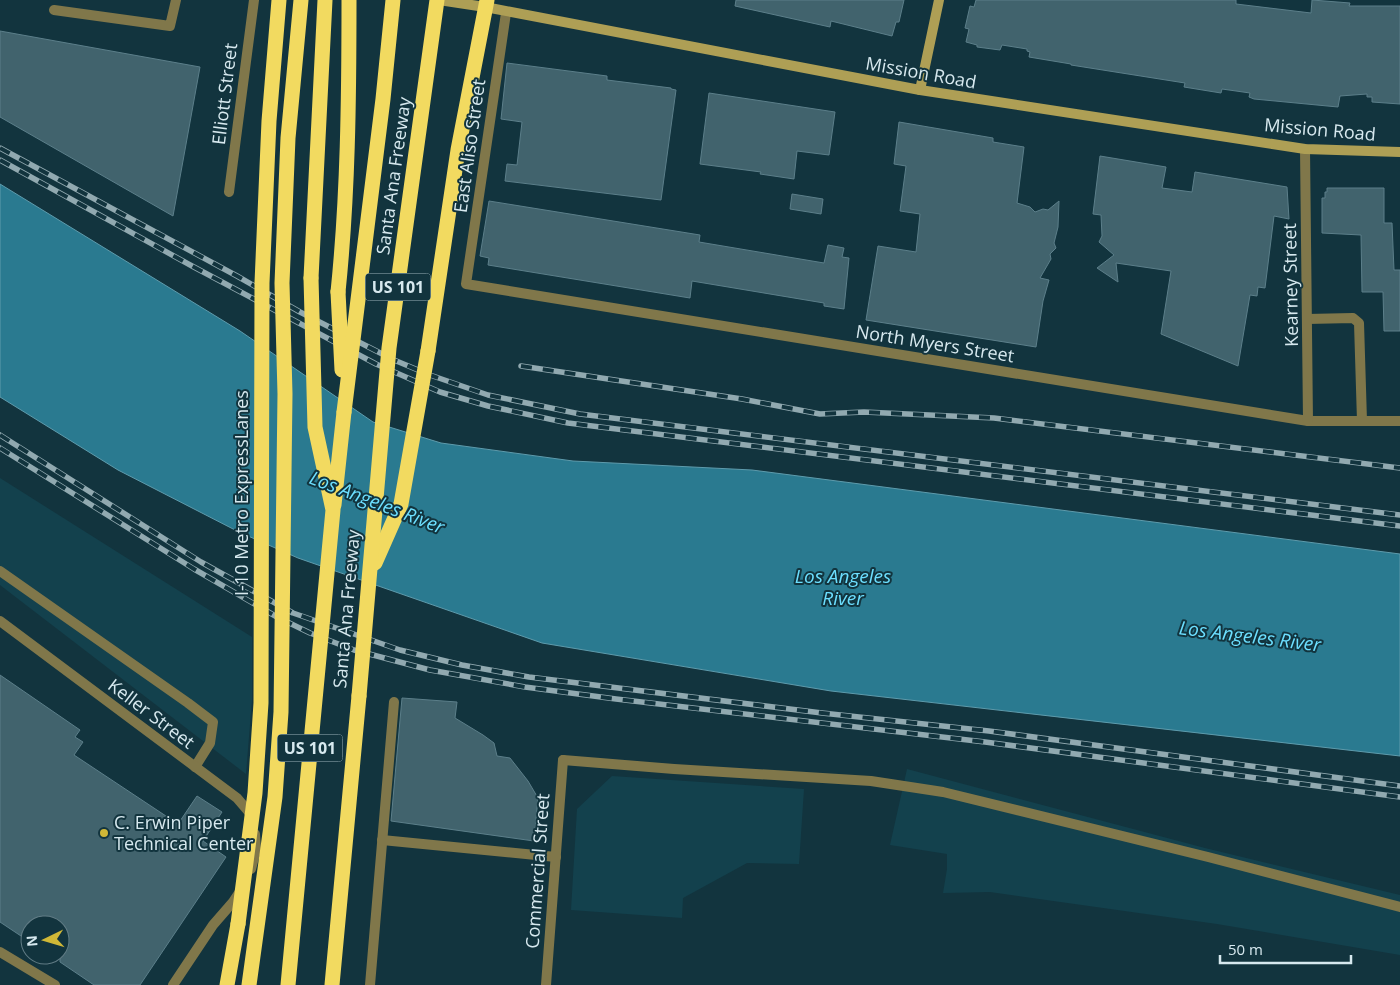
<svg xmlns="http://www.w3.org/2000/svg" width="1400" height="985" viewBox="0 0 1400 985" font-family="'Open Sans',sans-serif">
  <rect width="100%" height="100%" fill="#12343e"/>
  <g fill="#13414d">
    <polygon points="0,478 252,637 252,700 246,774 0,585"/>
    <polygon points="907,769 1205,848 1400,895 1400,955 1217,924 990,892 943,893 947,869 947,854 890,845"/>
    <polygon points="612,776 804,789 799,864 747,863 683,898 682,918 571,910 577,809"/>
  </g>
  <polygon fill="#2a7a90" stroke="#5e9bac" points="0,184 240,331 373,422 441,443 573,461 752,470 1400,554 1400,756 831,691 542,643 298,558 239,532 118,470 0,397"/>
  <g fill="#41636d" stroke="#5c7f8a">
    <polygon points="736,0 904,0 899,22 896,22 892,36 831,21 830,27 735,6"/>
    <polygon points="976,0 1236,0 1236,4 1311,13 1312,0 1350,3 1349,6 1400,6 1400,104 1372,102 1372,97 1367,97 1367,94 1340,96 1338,107 1254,99 1249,97 1250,93 1222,89 1221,93 1184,87 1185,83 1071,65 1071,64 1029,57 1030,52 1027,51 1027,49 1002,45 1000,50 977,47 977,45 966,42 969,29 965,28 970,6 974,7"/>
    <polygon points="0,31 200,67 173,216 0,117"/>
    <polygon points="507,63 607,76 607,80 671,88 671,89 676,90 661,200 505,181 507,164 517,165 522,122 501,119"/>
    <polygon points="709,93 835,112 829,155 797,151 794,179 760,174 761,172 700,164"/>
    <polygon points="899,122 993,138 993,142 1024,147 1017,203 1030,207 1035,212 1043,209 1048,210 1059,201 1058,227 1054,243 1056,248 1050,254 1051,259 1040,278 1049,280 1043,301 1036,347 866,320 878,246 916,252 920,214 900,211 906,166 894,164"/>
    <polygon points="1100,156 1166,167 1162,188 1192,192 1195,172 1287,187 1289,219 1274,216 1265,288 1258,287 1257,296 1250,295 1238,366 1161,334 1171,271 1116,263 1118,282 1097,268 1114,255 1099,242 1102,236 1101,215 1093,214"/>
    <polygon points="1327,188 1384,188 1384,223 1392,223 1394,270 1400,270 1400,331 1384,331 1383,292 1362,292 1361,235 1322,233 1322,198 1325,198 1325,192 1327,192"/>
    <polygon points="792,194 823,199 821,214 790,209"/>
    <polygon points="489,201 700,235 699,242 824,263 828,245 844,248 842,257 849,258 844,309 824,306 824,303 692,281 690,298 488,265 489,258 480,256"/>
    <polygon points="0,675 80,730 75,737 83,742 74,755 178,824 197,796 222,812 203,841 226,857 140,985 94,985 60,962 60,925 30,925 30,942 0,922"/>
    <polygon points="402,698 457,702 455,718 483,735 494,743 497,756 510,758 528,781 538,798 534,841 391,821"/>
  </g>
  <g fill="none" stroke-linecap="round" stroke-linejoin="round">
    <g stroke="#80774a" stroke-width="10">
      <polyline points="54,10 170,26 176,0"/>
      <polyline points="229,192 254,0"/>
      <polyline points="1307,319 1353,318 1359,323 1362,421"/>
      <polyline points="0,571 188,703 213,722 210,743 195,767"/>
      <polyline points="563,760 674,769 871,781 943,792 1208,857 1400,907"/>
      <polyline points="0,952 55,985"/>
      <polyline points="370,985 394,702"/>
    </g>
    <g stroke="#80774a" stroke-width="10">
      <polyline points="506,13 466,284 1308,421 1400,421"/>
      <polyline points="1305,149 1308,421"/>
      <polyline points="0,621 237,798 249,812 251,817"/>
      <polyline points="382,840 556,857"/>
      <polyline points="251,869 256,850 255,834"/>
      <polyline points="173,985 213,925 233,902 241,890"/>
      <polyline points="546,985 563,760"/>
    </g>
    <g stroke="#ae9f55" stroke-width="10">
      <polyline points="439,0 485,7 920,90 1305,149 1400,152"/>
      <polyline points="920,90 939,0"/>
    </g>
    <g stroke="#f2da60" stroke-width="15">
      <polyline points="311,278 325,0"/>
      <path d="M338,292C348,195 349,98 349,0"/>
      <polyline points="428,351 458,150 487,0"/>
      <polyline points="334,505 344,412"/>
      <polyline points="227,985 238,924"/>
      <polyline points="332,985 359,696"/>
    </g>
    <defs>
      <g id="rail">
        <polyline points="0,148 237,276 300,312 394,360 430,375 488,395 580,414 1400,515"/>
        <polyline points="0,160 192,266 376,364 440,392 488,406 568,423 1400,526"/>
        <polyline points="521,366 742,399 820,414 864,412 994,418 1400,468"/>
        <polyline points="0,435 201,562 293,613 400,650 462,665 529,677 822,713 989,731 1400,786"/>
        <polyline points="0,448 194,569 277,617 310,633 354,650 430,670 525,687 616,699 985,742 1400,797"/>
      </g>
    </defs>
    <use href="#rail" stroke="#91a9b0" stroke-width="5.5"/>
    <use href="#rail" stroke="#12343e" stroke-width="4" stroke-dasharray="11" stroke-linecap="butt"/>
    <g stroke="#f2da60" stroke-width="15">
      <polyline points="338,292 342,370"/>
      <polyline points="344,412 383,99 393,0"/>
      <polyline points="375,563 401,504 428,351"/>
      <polyline points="359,696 389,348 437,0"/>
      <polyline points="238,924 255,793 261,703 262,283 269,121 279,0"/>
      <polyline points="249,985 275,797 281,712 285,394 282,283 288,138 301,0"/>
      <polyline points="288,985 333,510 315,427 311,278"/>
    </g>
  </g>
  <circle fill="#d0b837" stroke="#12343e" stroke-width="2" cx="104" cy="833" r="5"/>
  <g text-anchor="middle" stroke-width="4" stroke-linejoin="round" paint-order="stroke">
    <g fill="#12343e" stroke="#9cb3ba" stroke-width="1">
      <rect x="365.5" y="273.5" width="65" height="27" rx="4"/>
      <rect x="277.5" y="734.5" width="65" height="27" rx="4"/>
    </g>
    <g font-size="16" font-weight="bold" fill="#d7e9ef">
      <text x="398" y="293">US 101</text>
      <text x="310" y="754">US 101</text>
    </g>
    <g font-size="18" fill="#d7e9ef" stroke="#12343e">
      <text transform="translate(921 73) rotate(10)" y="6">Mission Road</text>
      <text transform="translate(225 94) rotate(-83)" y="6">Elliott Street</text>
      <text transform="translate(1320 130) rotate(5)" y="6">Mission Road</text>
      <text transform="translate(470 146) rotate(-82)" y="6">East Aliso Street</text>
      <text transform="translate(394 176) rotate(-82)" y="6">Santa Ana Freeway</text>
      <text transform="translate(1291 285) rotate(-91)" y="6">Kearney Street</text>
      <text transform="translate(935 344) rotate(9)" y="6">North Myers Street</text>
      <text transform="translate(242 493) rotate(-90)" y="6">I-10 Metro ExpressLanes</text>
      <text transform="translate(347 609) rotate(-85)" y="6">Santa Ana Freeway</text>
      <text transform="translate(151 714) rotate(37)" y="6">Keller Street</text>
      <text transform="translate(538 871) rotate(-86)" y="6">Commercial Street</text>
    </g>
    <g font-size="18" fill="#d7e9ef" stroke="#12343e" text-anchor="start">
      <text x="114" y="829">C. Erwin Piper<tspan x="114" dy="21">Technical Center</tspan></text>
    </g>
    <g font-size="19" font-style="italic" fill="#6cdfff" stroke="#12343e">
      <text transform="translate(377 502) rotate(21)" y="7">Los Angeles River</text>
      <text x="843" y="583">Los Angeles<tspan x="843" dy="22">River</tspan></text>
      <text transform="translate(1250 636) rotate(7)" y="7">Los Angeles River</text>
    </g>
  </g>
  <g transform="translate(45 940) rotate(265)"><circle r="24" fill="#12343e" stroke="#617c85"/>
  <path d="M0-4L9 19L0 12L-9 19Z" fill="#d0b837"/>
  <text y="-8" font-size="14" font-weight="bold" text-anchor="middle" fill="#d7e9ef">N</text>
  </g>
  <path d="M1220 955v8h131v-8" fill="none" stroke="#d7e9ef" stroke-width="2.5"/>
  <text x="1228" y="955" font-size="15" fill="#d7e9ef" stroke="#12343e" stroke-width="4" paint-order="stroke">50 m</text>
</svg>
